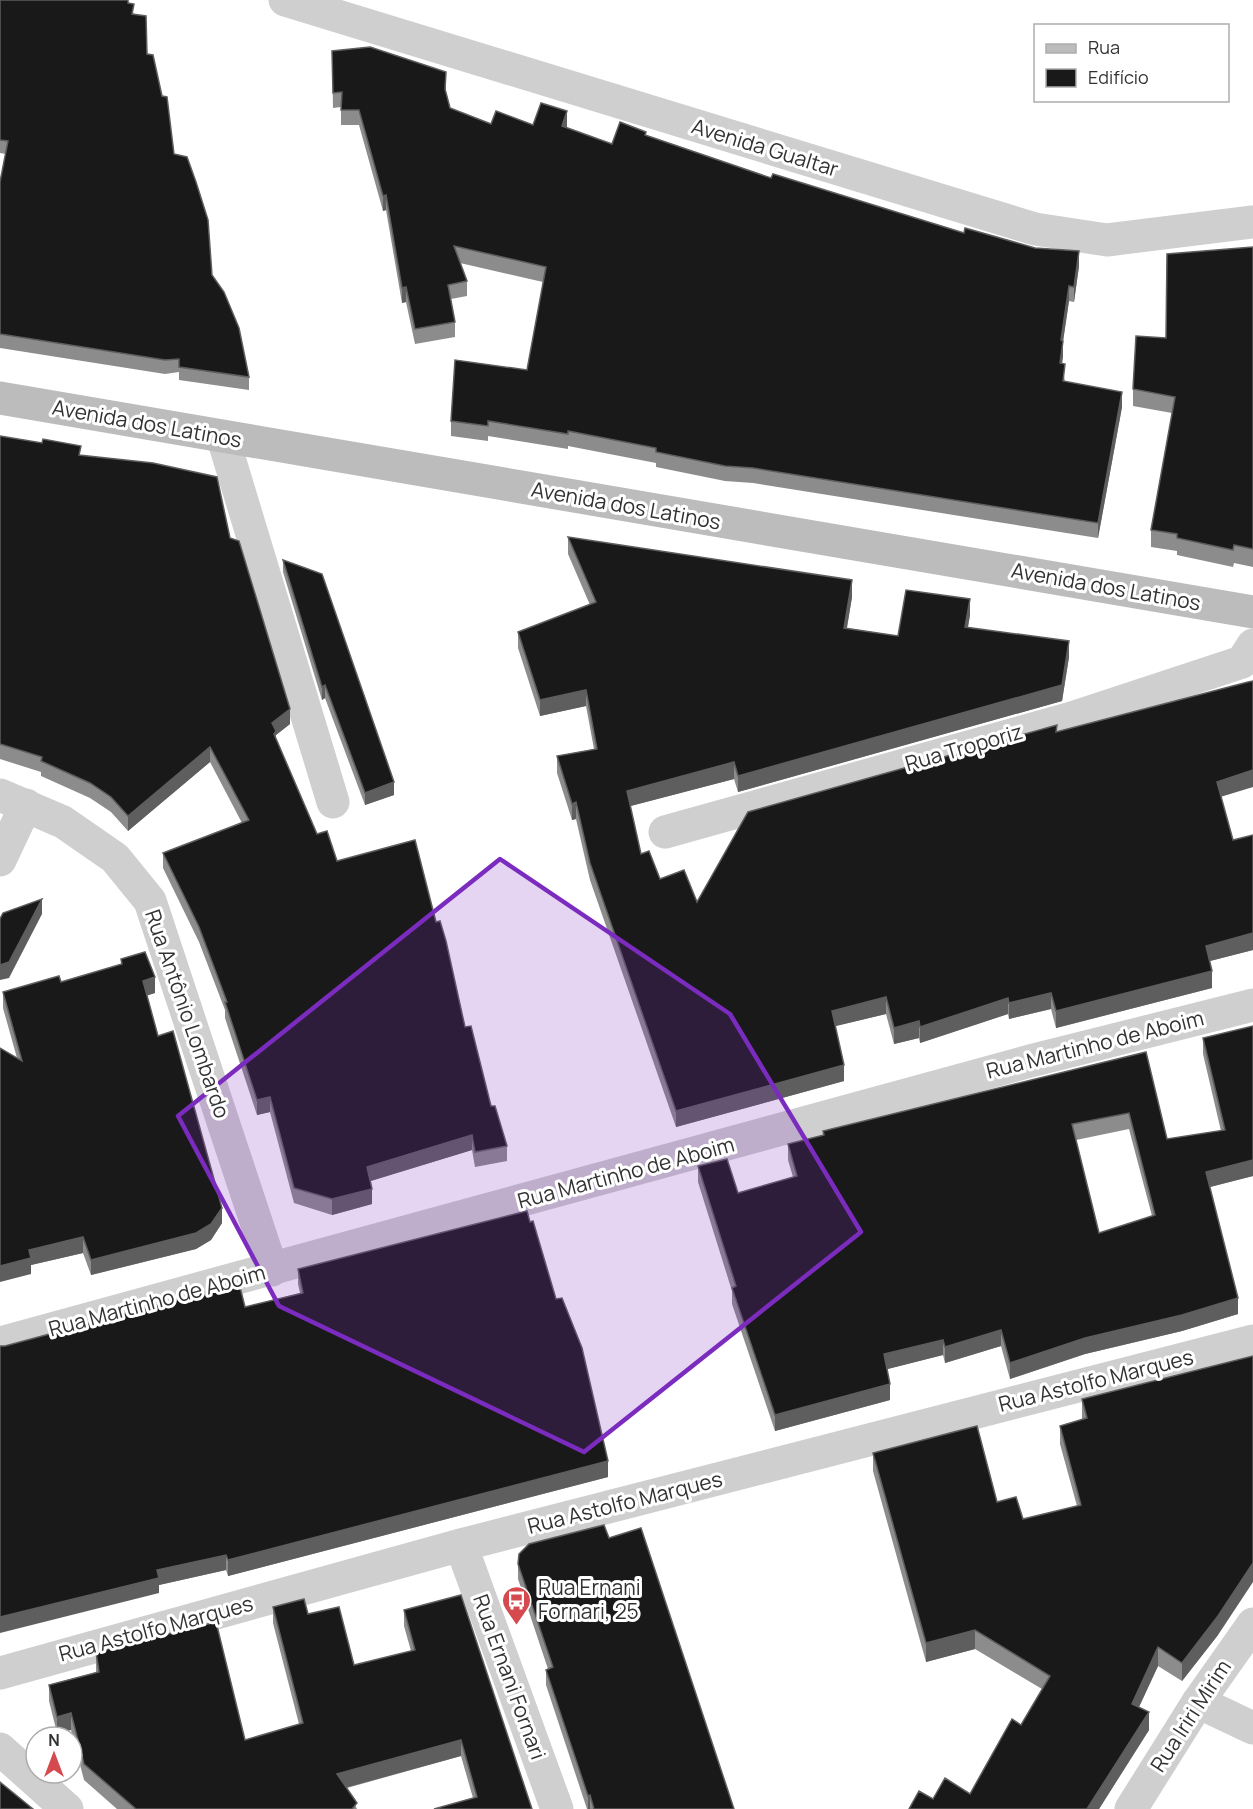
<svg xmlns="http://www.w3.org/2000/svg" width="1253" height="1809" viewBox="0 0 1253 1809" font-family="Manrope,sans-serif">
  <rect width="100%" height="100%" fill="#fff"/>
  <g fill="none" stroke-linecap="round" stroke-linejoin="round">
    <g stroke="#cfcfcf" stroke-width="33">
      <polyline points="285,0 1035,229 1107,240 1253,222"/>
      <polyline points="223,438 333,802"/>
      <polyline points="0,795 63,822 115,858 150,901 272,1270"/>
      <polyline points="665,832 1072,718 1242,662 1253,645"/>
      <polyline points="0,860 26,805"/>
      <polyline points="0,1343 1030,1061 1253,1005"/>
      <polyline points="461,1545 557,1809"/>
      <polyline points="0,1673 461,1545 1253,1341"/>
      <polyline points="1198,1702 1253,1728"/>
      <polyline points="0,1749 67,1809"/>
      <polyline points="1131,1809 1198,1702 1253,1624"/>
    </g>
    <polyline stroke="#bcbcbc" stroke-width="33" points="0,398 1253,612"/>
  </g>
  <g fill="#8c8c8c" fill-rule="evenodd">
    <polygon points="0,0 128,3 134,14 147,54 174,154 212,275 249,377 249,390 179,380 179,372 165,374 0,348 0,182 6,154 0,153"/>
    <polygon points="332,51 446,87 446,93 450,108 491,124 567,127 566,128 612,144 646,135 771,178 1079,266 1074,302 1069,301 1063,341 1063,356 1062,364 1065,382 1122,407 1098,538 753,483 725,481 656,467 656,463 568,446 568,449 488,436 488,441 451,436 451,421 527,370 543,282 460,263 467,281 467,296 451,299 455,322 455,337 415,344 406,302 402,303 386,210 383,211 359,125 341,125 341,107 333,108"/>
    <polygon points="1253,247 1253,567 1234,563 1233,567 1177,555 1177,551 1151,547 1151,530 1172,413 1133,406 1133,389 1166,338"/>
    <polygon points="0,436 81,456 230,538 290,724 276,735 276,740 317,834 337,861 436,922 465,1027 491,1106 507,1146 507,1161 475,1167 472,1150 371,1181 372,1204 332,1215 294,1203 270,1112 257,1115 225,1018 225,1010 199,942 163,868 163,853 242,823 210,762 128,831 111,812 90,798 41,776 41,772 0,759"/>
    <polygon points="568,537 852,597 847,628 898,636 970,615 968,627 1069,657 1062,701 738,792 734,779 630,806 641,854 660,879 697,902 1057,732 1221,797 1233,840 1253,835 1253,950 1210,961 1212,988 1056,1028 1051,1009 1009,1019 1008,1014 920,1043 919,1038 894,1044 886,1014 835,1026 844,1081 676,1127 590,880 576,819 572,820 557,773 557,756 594,749 586,706 540,716 518,648 518,632 590,605 568,554"/>
    <polygon points="283,560 394,795 365,805 325,698 322,700 283,572"/>
    <polygon points="121,959 155,993 147,995 158,1036 222,1223 211,1240 196,1249 91,1275 83,1253 31,1265 31,1274 17,1058 3,1008 3,992 61,982 121,964"/>
    <path d="M1203,1038L1253,1176L1210,1187L1238,1314L1182,1331L1085,1354L1010,1379L1001,1346L945,1363L943,1355L887,1369L890,1400L775,1431L732,1304V1291L698,1182V1166L738,1193L793,1177L788,1160V1144L823,1135V1131L1146,1052L1167,1139L1221,1131L1203,1054ZM1129,1129L1152,1216L1099,1233L1076,1140Z"/>
    <polygon points="298,1269 608,1477 228,1576 226,1570 159,1585 159,1593 5,1346 245,1307 300,1293 298,1284"/>
    <polygon points="1082,1399 1218,1635 1182,1681 1158,1666 1139,1707 1149,1730 1099,1809 933,1799 970,1794 1021,1725 1042,1689 975,1649 926,1662 873,1471 873,1453 997,1502 1023,1519 1077,1506 1060,1444 1060,1426 1082,1419"/>
    <polygon points="609,1538 734,1809 587,1809 546,1685 546,1670 548,1669 518,1579 518,1564"/>
    <polygon points="273,1607 308,1614 354,1665 411,1651 404,1626 404,1610 532,1809 473,1798 461,1756 347,1788 357,1809 117,1809 84,1780 71,1730 57,1733 49,1701 49,1685 96,1672 96,1652 245,1740 299,1724 273,1623"/>
  </g>
  <g fill="#5e5e5e">
    <polygon points="567,111 567,127 562,141 562,126"/>
    <polygon points="386,195 386,210 383,211 383,196"/>
    <polygon points="1079,251 1079,266 1074,302 1074,287"/>
    <polygon points="1069,286 1069,301 1061,355 1061,340"/>
    <polygon points="406,287 406,302 402,303 402,288"/>
    <polygon points="1063,341 1063,356 1060,378 1060,363"/>
    <polygon points="1122,392 1122,407 1098,538 1098,523"/>
    <polygon points="852,580 852,597 844,644 844,628"/>
    <polygon points="970,599 970,615 965,643 965,627"/>
    <polygon points="1069,641 1069,657 1062,701 738,792 738,776"/>
    <polygon points="325,685 325,698 322,700 322,687"/>
    <polygon points="586,690 586,706 540,716 540,700"/>
    <polygon points="290,709 290,724 276,735 276,747 272,723"/>
    <polygon points="210,747 210,762 128,831 128,816"/>
    <polygon points="734,762 734,779 627,807 627,791"/>
    <polygon points="1253,770 1253,787 1217,798 1217,782"/>
    <polygon points="394,782 394,795 365,805 365,793"/>
    <polygon points="576,802 576,819 572,820 572,804"/>
    <polygon points="42,899 42,914 9,978 0,980 0,965"/>
    <polygon points="1253,933 1253,950 1206,962 1206,946"/>
    <polygon points="1212,971 1212,988 1056,1028 1056,1011"/>
    <polygon points="155,977 155,993 143,997 143,981"/>
    <polygon points="1051,993 1051,1009 1009,1019 1009,1003"/>
    <polygon points="886,997 886,1014 832,1027 832,1011"/>
    <polygon points="1008,998 1008,1014 920,1043 920,1027"/>
    <polygon points="919,1021 919,1038 894,1044 894,1028"/>
    <polygon points="844,1065 844,1081 676,1127 676,1111"/>
    <polygon points="270,1097 270,1112 257,1115 257,1100"/>
    <polygon points="472,1135 472,1150 367,1182 367,1167"/>
    <polygon points="1253,1160 1253,1176 1206,1188 1206,1172"/>
    <polygon points="372,1189 372,1204 332,1215 332,1199"/>
    <polygon points="222,1208 222,1223 211,1240 196,1249 91,1275 91,1260"/>
    <polygon points="83,1237 83,1253 31,1265 31,1274 0,1282 0,1266 29,1250"/>
    <polygon points="1238,1298 1238,1314 1182,1331 1085,1354 1010,1379 1010,1363 1085,1338"/>
    <polygon points="1001,1330 1001,1346 945,1363 945,1347"/>
    <polygon points="943,1340 943,1355 884,1370 884,1354"/>
    <polygon points="890,1384 890,1400 775,1431 775,1415"/>
    <polygon points="608,1461 608,1477 228,1576 228,1560"/>
    <polygon points="226,1555 226,1570 159,1585 159,1593 0,1633 0,1617 157,1570"/>
    <polygon points="1253,1563 1253,1582 1218,1635 1182,1681 1182,1663"/>
    <polygon points="975,1630 975,1649 926,1662 926,1643"/>
    <polygon points="1158,1647 1158,1666 1132,1722 1132,1704"/>
    <polygon points="1149,1712 1149,1730 1099,1809 1087,1809"/>
    <polygon points="71,1713 71,1730 57,1733 57,1717"/>
    <polygon points="461,1740 461,1756 337,1790 337,1774"/>
    <polygon points="590,1795 590,1809 588,1809 588,1796"/>
  </g>
  <g fill="#191919" stroke="#5e5e5e" stroke-width="1.5" fill-rule="evenodd">
    <polygon points="0,0 128,0 128,3 134,4 132,14 146,16 147,54 153,55 162,96 167,97 174,154 187,157 196,182 208,220 212,275 224,292 239,328 249,377 179,367 179,359 165,360 0,334 0,182 8,141 0,140"/>
    <polygon points="370,47 446,72 445,89 450,108 491,124 496,111 533,125 541,103 567,111 562,126 612,144 620,122 646,132 645,135 771,178 773,174 964,233 965,228 1035,248 1079,251 1074,287 1069,286 1061,340 1063,341 1060,363 1065,364 1063,381 1122,392 1098,523 753,468 725,466 656,452 656,448 568,431 568,434 488,421 488,426 451,421 455,360 527,370 546,267 454,246 467,281 448,285 455,322 415,329 406,287 402,288 386,195 383,196 359,110 341,110 342,92 333,93 332,51"/>
    <polygon points="1253,247 1253,549 1234,545 1233,550 1177,538 1177,534 1151,530 1175,397 1133,389 1136,336 1166,338 1167,254"/>
    <polygon points="0,436 42,443 43,439 81,446 79,455 153,463 217,477 230,538 239,541 290,709 272,723 276,731 274,734 317,834 327,831 337,861 415,840 436,922 440,921 446,941 465,1027 471,1026 491,1106 495,1106 507,1146 475,1152 472,1135 367,1167 372,1189 332,1199 294,1188 270,1097 257,1100 225,1002 227,1002 199,927 163,853 249,820 210,747 128,816 111,797 90,783 41,761 42,757 0,744"/>
    <polygon points="568,537 852,580 844,628 898,636 906,590 970,599 965,627 1069,641 1062,685 738,776 734,762 627,791 641,854 649,851 660,879 684,870 697,902 748,812 1057,725 1056,732 1248,682 1253,681 1253,770 1217,782 1233,840 1253,835 1253,933 1206,946 1212,971 1056,1011 1051,993 1009,1003 1008,998 920,1027 919,1021 894,1028 886,997 832,1011 844,1065 676,1111 590,863 576,802 572,804 557,756 597,749 586,690 540,700 518,632 596,602"/>
    <polygon points="283,560 322,574 394,782 365,793 325,685 322,687"/>
    <polygon points="42,899 9,962 0,965 0,919 3,913"/>
    <polygon points="145,952 155,977 143,981 158,1036 173,1031 222,1208 211,1224 196,1233 91,1260 83,1237 29,1250 31,1258 0,1266 0,1048 22,1061 3,992 59,976 61,982 122,964 121,959"/>
    <path d="M1253,1026V1160L1206,1172L1238,1298L1182,1315L1085,1338L1010,1363L1001,1330L945,1347L943,1340L884,1354L890,1384L775,1415L732,1288L736,1286L698,1166L727,1159L738,1193L797,1176L788,1144L824,1135L823,1131L1146,1052L1167,1139L1225,1130L1203,1038ZM1129,1113L1155,1215L1099,1233L1072,1124Z"/>
    <polygon points="527,1211 530,1222 533,1221 556,1299 562,1298 582,1348 608,1461 228,1560 226,1555 157,1570 159,1578 0,1617 0,1346 5,1346 239,1283 245,1307 303,1293 298,1269"/>
    <polygon points="1253,1356 1253,1563 1218,1616 1182,1663 1158,1647 1132,1704 1149,1712 1087,1809 909,1809 919,1791 933,1799 945,1778 970,1794 1012,1719 1021,1725 1050,1676 975,1630 926,1643 873,1453 977,1426 997,1502 1016,1497 1023,1519 1081,1505 1060,1426 1087,1418 1082,1399"/>
    <polygon points="604,1525 609,1538 641,1528 734,1809 594,1809 590,1795 588,1796 546,1670 553,1667 518,1564 519,1554 529,1544"/>
    <polygon points="461,1595 532,1809 434,1809 477,1797 461,1740 337,1774 357,1803 352,1809 136,1809 84,1764 71,1713 57,1717 49,1685 99,1672 96,1652 216,1622 245,1740 303,1723 273,1607 304,1599 308,1614 339,1607 354,1665 415,1650 404,1610"/>
    <polygon points="0,1782 33,1809 0,1809"/>
  </g>
  <path fill="#7b2cbf" fill-opacity="0.2" stroke="#7b2cbf" stroke-width="4.5" stroke-linejoin="round" d="M500,859L730,1014L861,1232L584,1452L279,1306L178,1116Z"/>
  <defs>
    <symbol id="bus-pin" viewBox="-11 -11 22 30"><path d="M0 17L-7.5 6A9.5 9.5 0 1 1 7.5 6Z" fill="#d44a4f" stroke="#fff"/><path d="M-5-6H5V4H4V6H2V4H-2V6H-4V4H-5ZM-3.5-4V0h7V-4ZM-3.5 1.2v1.5H-2V1.2ZM2 1.2v1.5H3.5V1.2Z" fill="#fff"/></symbol>
  </defs>
  <g fill-rule="evenodd">
    <use href="#bus-pin" x="500" y="1584" width="33" height="45"/>
  </g>
  <g text-anchor="middle" stroke-width="6" stroke-linejoin="round" paint-order="stroke">
    <g font-size="21" fill="#323232" stroke="#fff">
      <text transform="translate(765 148) rotate(17)" y="7">Avenida Gualtar</text>
      <text transform="translate(147 424) rotate(10)" y="7">Avenida dos Latinos</text>
      <text transform="translate(626 506) rotate(10)" y="7">Avenida dos Latinos</text>
      <text transform="translate(1106 587) rotate(10)" y="7">Avenida dos Latinos</text>
      <text transform="translate(964 748) rotate(-16)" y="7">Rua Troporiz</text>
      <text transform="translate(187 1014) rotate(71)" y="7">Rua Antônio Lombardo</text>
      <text transform="translate(1095 1045) rotate(-14)" y="7">Rua Martinho de Aboim</text>
      <text transform="translate(626 1173) rotate(-15)" y="7">Rua Martinho de Aboim</text>
      <text transform="translate(157 1301) rotate(-15)" y="7">Rua Martinho de Aboim</text>
      <text transform="translate(1096 1381) rotate(-14)" y="7">Rua Astolfo Marques</text>
      <text transform="translate(625 1503) rotate(-14)" y="7">Rua Astolfo Marques</text>
      <text transform="translate(156 1629) rotate(-15)" y="7">Rua Astolfo Marques</text>
      <text transform="translate(509 1677) rotate(70)" y="7">Rua Ernani Fornari</text>
      <text transform="translate(1191 1716) rotate(-57)" y="7">Rua Iriri Mirim</text>
    </g>
    <g font-size="21" fill="#323232" stroke="#fff" text-anchor="start">
      <text x="538" y="1595">Rua Ernani<tspan x="538" dy="24">Fornari, 25</tspan></text>
    </g>
  </g>
  <rect x="1034" y="24" width="195" height="78" fill="#ffffff" stroke="#adadad" stroke-width="1.5"/>
  <rect x="1046" y="44" width="30" height="9" fill="#bcbcbc" stroke="#adadad" stroke-width="1.5"/>
  <text x="1088" y="54" font-size="18" fill="#323232">Rua</text>
  <rect x="1046" y="69" width="30" height="18" fill="#191919" stroke="#adadad" stroke-width="1.5"/>
  <text x="1088" y="84" font-size="18" fill="#323232">Edifício</text>
  <g transform="translate(54 1755)"><circle r="28" fill="#ffffff" stroke="#adadad" stroke-width="1.5"/>
  <path d="M0-4.5L10 22L0 15L-10 22Z" fill="#d44a4f"/>
  <text y="-9" font-size="16" font-weight="bold" text-anchor="middle" fill="#323232">N</text>
  </g>
</svg>
